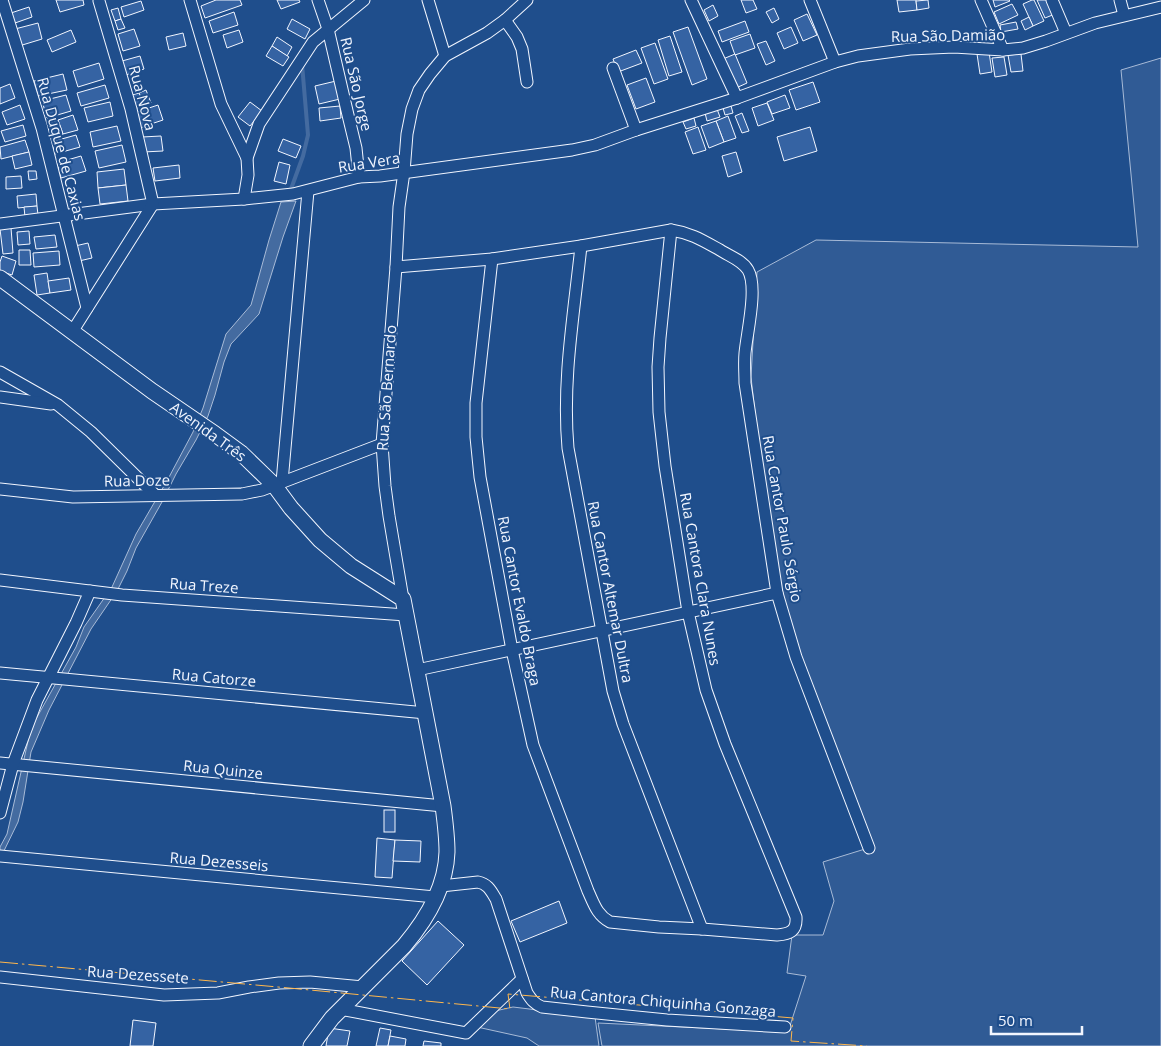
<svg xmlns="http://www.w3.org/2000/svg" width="1161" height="1046" viewBox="0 0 1161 1046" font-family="'Open Sans',sans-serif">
  <rect width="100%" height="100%" fill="#1f4e8c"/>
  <g fill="#305b95" stroke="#a8bbd7">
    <polygon points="1161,58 1161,1046 602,1046 598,1023 788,1032 806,976 787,973 792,935 823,935 834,901 823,862 865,849 775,592 751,377 757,272 816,240 1138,247 1121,70"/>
    <polygon points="513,1007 595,1017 599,1046 539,1046 527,1038 477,1027 495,1011"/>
  </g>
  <polygon fill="#446ba0" stroke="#a8bbd7" points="296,201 283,237 259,314 231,344 224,362 215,395 208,416 196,440 176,474 162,502 136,548 127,571 117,591 91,629 49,710 31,752 23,802 18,822 0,859 0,847 7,834 31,728 76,647 84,627 112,587 136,534 168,479 193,432 203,408 226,334 251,305 269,240 281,202"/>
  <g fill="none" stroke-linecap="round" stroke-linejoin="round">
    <polyline stroke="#446ba0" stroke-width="4" points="291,189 303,156 308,135 302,64"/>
  </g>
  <g fill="#3563a3" stroke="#f2f6ff">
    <polygon points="56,0 83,0 84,5 60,12"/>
    <polygon points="216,0 240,0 242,5 205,18 201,6"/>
    <polygon points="277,0 299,0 300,2 281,9"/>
    <polygon points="741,0 753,0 757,9 746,13"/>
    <polygon points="897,0 916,0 917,10 899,12"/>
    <polygon points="928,0 929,8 917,10 916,1"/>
    <polygon points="993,0 1009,0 1010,1 995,7"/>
    <polygon points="1032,0 1034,0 1044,21 1033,26 1023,4"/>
    <polygon points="1037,0 1049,0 1055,14 1045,18"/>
    <polygon points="141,1 144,10 124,17 121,7"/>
    <polygon points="1012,4 1018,15 999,24 994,12"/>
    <polygon points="713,5 718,16 709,21 704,10"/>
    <polygon points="29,7 32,17 15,23 11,13"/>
    <polygon points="118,8 121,19 115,21 111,10"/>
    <polygon points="774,8 779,19 772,23 766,12"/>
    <polygon points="234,12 238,25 213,33 209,21"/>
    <polygon points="807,14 817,35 803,41 794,20"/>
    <polygon points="1029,17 1033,26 1025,30 1021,21"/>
    <polygon points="121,19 125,28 118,30 115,21"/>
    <polygon points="292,19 310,29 305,39 287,29"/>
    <polygon points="745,21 749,32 722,42 718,31"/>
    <polygon points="1016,22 1018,29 1001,32 1000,25"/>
    <polygon points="38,23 42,39 19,46 15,29"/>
    <polygon points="688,27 707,79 692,85 673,32"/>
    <polygon points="791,27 798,43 784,49 777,33"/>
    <polygon points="134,29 140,46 123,51 118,34"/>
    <polygon points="71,30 76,42 52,52 47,40"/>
    <polygon points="239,30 243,42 227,48 223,35"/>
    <polygon points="183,33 186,46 169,50 166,37"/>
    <polygon points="750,34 755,48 735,55 730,41"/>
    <polygon points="670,36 682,72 669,76 658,40"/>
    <polygon points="277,37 292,47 287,56 272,46"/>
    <polygon points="766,41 775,61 766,65 757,44"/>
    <polygon points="655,43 668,79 654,84 641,48"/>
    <polygon points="272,46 289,57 283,66 266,56"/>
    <polygon points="636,50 642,63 618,72 613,59"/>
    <polygon points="989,52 992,72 980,74 977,54"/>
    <polygon points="735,54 747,83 736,88 723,59"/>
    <polygon points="1021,54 1023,71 1011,72 1008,55"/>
    <polygon points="140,56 144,69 126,75 122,61"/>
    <polygon points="1004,57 1007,75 995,77 992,58"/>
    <polygon points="99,63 104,79 78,87 73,71"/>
    <polygon points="63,74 67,90 38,96 34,81"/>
    <polygon points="646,78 655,102 636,109 627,85"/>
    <polygon points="336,81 340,99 319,104 315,86"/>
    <polygon points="813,82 820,102 796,110 789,90"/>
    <polygon points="10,84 15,98 0,104 0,88"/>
    <polygon points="105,85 109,98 81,106 77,93"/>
    <polygon points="146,90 151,103 144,105 139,93"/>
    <polygon points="139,93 144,105 137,108 132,95"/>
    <polygon points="66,95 71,111 47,118 42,101"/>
    <polygon points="785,95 790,108 772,114 767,102"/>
    <polygon points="110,102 113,116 88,122 84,108"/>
    <polygon points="250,102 262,111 250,126 238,117"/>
    <polygon points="767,103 774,120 758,126 752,108"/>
    <polygon points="20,105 25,119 7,125 2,112"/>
    <polygon points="158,105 163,120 148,125 143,110"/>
    <polygon points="340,106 341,118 320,121 319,108"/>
    <polygon points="731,106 733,113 725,115 723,108"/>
    <polygon points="717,109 720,117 707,121 705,113"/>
    <polygon points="143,110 148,125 138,129 133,114"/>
    <polygon points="742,113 749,131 742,133 735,116"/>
    <polygon points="73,115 78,130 63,134 58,120"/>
    <polygon points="728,116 736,138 724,142 716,121"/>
    <polygon points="694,118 696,126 686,129 683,122"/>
    <polygon points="58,120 63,134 53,137 49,123"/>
    <polygon points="716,121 724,142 709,148 701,126"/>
    <polygon points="23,125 26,136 5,142 1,131"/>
    <polygon points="117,126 121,141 93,147 90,132"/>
    <polygon points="698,127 706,150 693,154 685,132"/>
    <polygon points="810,127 817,151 784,161 777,137"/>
    <polygon points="76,135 80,147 55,154 51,142"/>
    <polygon points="161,136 163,151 143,152 142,137"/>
    <polygon points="283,139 301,146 296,158 278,151"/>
    <polygon points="25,140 29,152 1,159 0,147"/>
    <polygon points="122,145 126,162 99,168 95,151"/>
    <polygon points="29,152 32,165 15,169 12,156"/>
    <polygon points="736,152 742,172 728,177 722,156"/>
    <polygon points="81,156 86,171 61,178 57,163"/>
    <polygon points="279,162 290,165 286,184 274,181"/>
    <polygon points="179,165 180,178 155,181 153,168"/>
    <polygon points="124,169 126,185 98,188 97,172"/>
    <polygon points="28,171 36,171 37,179 29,180"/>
    <polygon points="21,176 22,188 6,189 6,177"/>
    <polygon points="126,185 128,201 100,204 98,188"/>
    <polygon points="36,194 37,206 18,208 17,196"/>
    <polygon points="37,206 38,215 25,217 24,207"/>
    <polygon points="11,228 13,253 3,254 0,229"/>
    <polygon points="29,231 30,244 18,245 17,232"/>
    <polygon points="55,235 57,247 36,249 34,237"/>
    <polygon points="88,243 92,258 79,261 75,246"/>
    <polygon points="19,250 30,250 31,265 19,265"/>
    <polygon points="59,251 60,265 34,267 33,253"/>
    <polygon points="2,256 16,261 12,275 0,271 0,262"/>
    <polygon points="47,273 50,293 37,295 34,275"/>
    <polygon points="69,278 71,290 50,293 48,281"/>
    <rect x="384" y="810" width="11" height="22"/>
    <polygon points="377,838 395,840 392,878 375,877"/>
    <polygon points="395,840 421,841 420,862 393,861"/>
    <polygon points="559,901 567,923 520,942 511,921"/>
    <polygon points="438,921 464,945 427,985 402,961"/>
    <polygon points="133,1020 156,1023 153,1046 130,1046"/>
    <polygon points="329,1028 350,1031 347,1046 326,1046"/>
    <polygon points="380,1028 391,1030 388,1046 376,1046"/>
    <polygon points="390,1036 406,1039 405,1046 388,1046"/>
    <polygon points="424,1041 441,1043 441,1046 423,1046"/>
  </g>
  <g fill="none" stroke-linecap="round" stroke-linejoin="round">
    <defs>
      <g id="street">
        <polyline points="2,0 42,128 87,308"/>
        <polyline points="190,0 221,104 247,158"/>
        <polyline points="318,0 328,29 348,115 356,148 359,177"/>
        <polyline points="428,0 445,56"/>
        <polyline points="691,0 737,98"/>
        <polyline points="810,0 835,62"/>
        <polyline points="981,0 1003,50"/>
        <polyline points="1052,0 1066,33"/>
        <polyline points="1120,0 1124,15"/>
        <polyline points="505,20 517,37 522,49 527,82"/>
        <polyline points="613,68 636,130"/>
        <polyline points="244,199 248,175 247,158 259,124 313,42 364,0"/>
        <polyline points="0,224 153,204 244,199 293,194 359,177 380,176 572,150 595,145 636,130 737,98 835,62 858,56 910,49 954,47 1003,50 1023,48 1046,41 1095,23 1161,7"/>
        <path d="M581,246C574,313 562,381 568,448L613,691L623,724L702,929"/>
        <path d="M492,259L476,403V437L480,477L512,650L533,745L588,891C594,904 597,915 610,922L659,927L702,929L777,935C790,934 797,931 796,917L725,744L706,690L688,612L665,466L659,412L658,367L660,338L671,230"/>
        <path d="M396,267L492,259L581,246L671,230C691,233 702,240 720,250C729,256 742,260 748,270C758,287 747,332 745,353C744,363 745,373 745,383L777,593L796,657L869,848"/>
        <polyline points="72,332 153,204 131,109 99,1"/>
        <polyline points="0,372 58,405 91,432 155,495"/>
        <polyline points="0,397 51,404"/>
        <polyline points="282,482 308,191"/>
        <polyline points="0,489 73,497 242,494 262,490 382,444"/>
        <polyline points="0,580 122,595 406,615"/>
        <polyline points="403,599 389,516 385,486 382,444 396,267 399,207 404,172 407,134 412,109 419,90 430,74 445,56 487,33 505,20 527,0"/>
        <polyline points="417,670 777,593"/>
        <polyline points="0,673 426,713"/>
        <polyline points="0,763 443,806"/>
        <polyline points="0,813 13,764 37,700 76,623 90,591"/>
        <polyline points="0,856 435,897"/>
        <path d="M441,886L478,882C488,884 491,891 496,899L527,993C531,999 534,1004 542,1007L587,1012L667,1020L785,1027"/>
        <polyline points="0,977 164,995 218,993 249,987 279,983 310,982 363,987"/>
        <polyline points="340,1009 466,1033 522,979"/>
      </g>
      <path id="secondary" d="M0,278L152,391L215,434L241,453L274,485L291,508L320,540L351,566L403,599L443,806C445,821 447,837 447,852C446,888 426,920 404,946L332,1018L311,1046"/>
    </defs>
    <use href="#street" stroke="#f2f6ff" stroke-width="13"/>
    <use href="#secondary" stroke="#f2f6ff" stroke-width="17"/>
    <use href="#street" stroke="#1f4e8c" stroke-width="11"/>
    <use href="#secondary" stroke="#1f4e8c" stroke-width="15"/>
    <polyline stroke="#ffb74d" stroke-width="1" stroke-dasharray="18 4 2.5 4" stroke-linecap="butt" points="0,962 289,988 510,1009 508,994 793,1018 791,1041 867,1046"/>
  </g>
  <g text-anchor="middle" stroke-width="4" stroke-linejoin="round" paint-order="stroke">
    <g font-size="15" fill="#f2f6ff" stroke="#1f4e8c">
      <text transform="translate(948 36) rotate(-1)" y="5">Rua São Damião</text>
      <text transform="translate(356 84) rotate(77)" y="5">Rua São Jorge</text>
      <text transform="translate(142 98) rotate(75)" y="5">Rua Nova</text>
      <text transform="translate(61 149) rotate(75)" y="5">Rua Duque de Caxias</text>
      <text transform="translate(369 163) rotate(-9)" y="5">Rua Vera</text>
      <text transform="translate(387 388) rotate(-86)" y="5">Rua São Bernardo</text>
      <text transform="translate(208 432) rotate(36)" y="5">Avenida Três</text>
      <text transform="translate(137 481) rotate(-1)" y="5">Rua Doze</text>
      <text transform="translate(782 519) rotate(80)" y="5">Rua Cantor Paulo Sérgio</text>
      <text transform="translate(700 579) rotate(80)" y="5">Rua Cantora Clara Nunes</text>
      <text transform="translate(204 586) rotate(4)" y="5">Rua Treze</text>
      <text transform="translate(610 592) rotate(79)" y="5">Rua Cantor Altemar Dultra</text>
      <text transform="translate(519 601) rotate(79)" y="5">Rua Cantor Evaldo Braga</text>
      <text transform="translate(214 678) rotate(5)" y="5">Rua Catorze</text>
      <text transform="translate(223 770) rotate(6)" y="5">Rua Quinze</text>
      <text transform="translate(219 862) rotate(5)" y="5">Rua Dezesseis</text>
      <text transform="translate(138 975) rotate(4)" y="5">Rua Dezessete</text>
      <text transform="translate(663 1002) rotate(5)" y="5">Rua Cantora Chiquinha Gonzaga</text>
    </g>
  </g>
  <path d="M991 1026v8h91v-8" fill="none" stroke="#f2f6ff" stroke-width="2.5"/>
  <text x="998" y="1026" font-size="15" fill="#f2f6ff" stroke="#1f4e8c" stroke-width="4" paint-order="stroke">50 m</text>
</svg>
